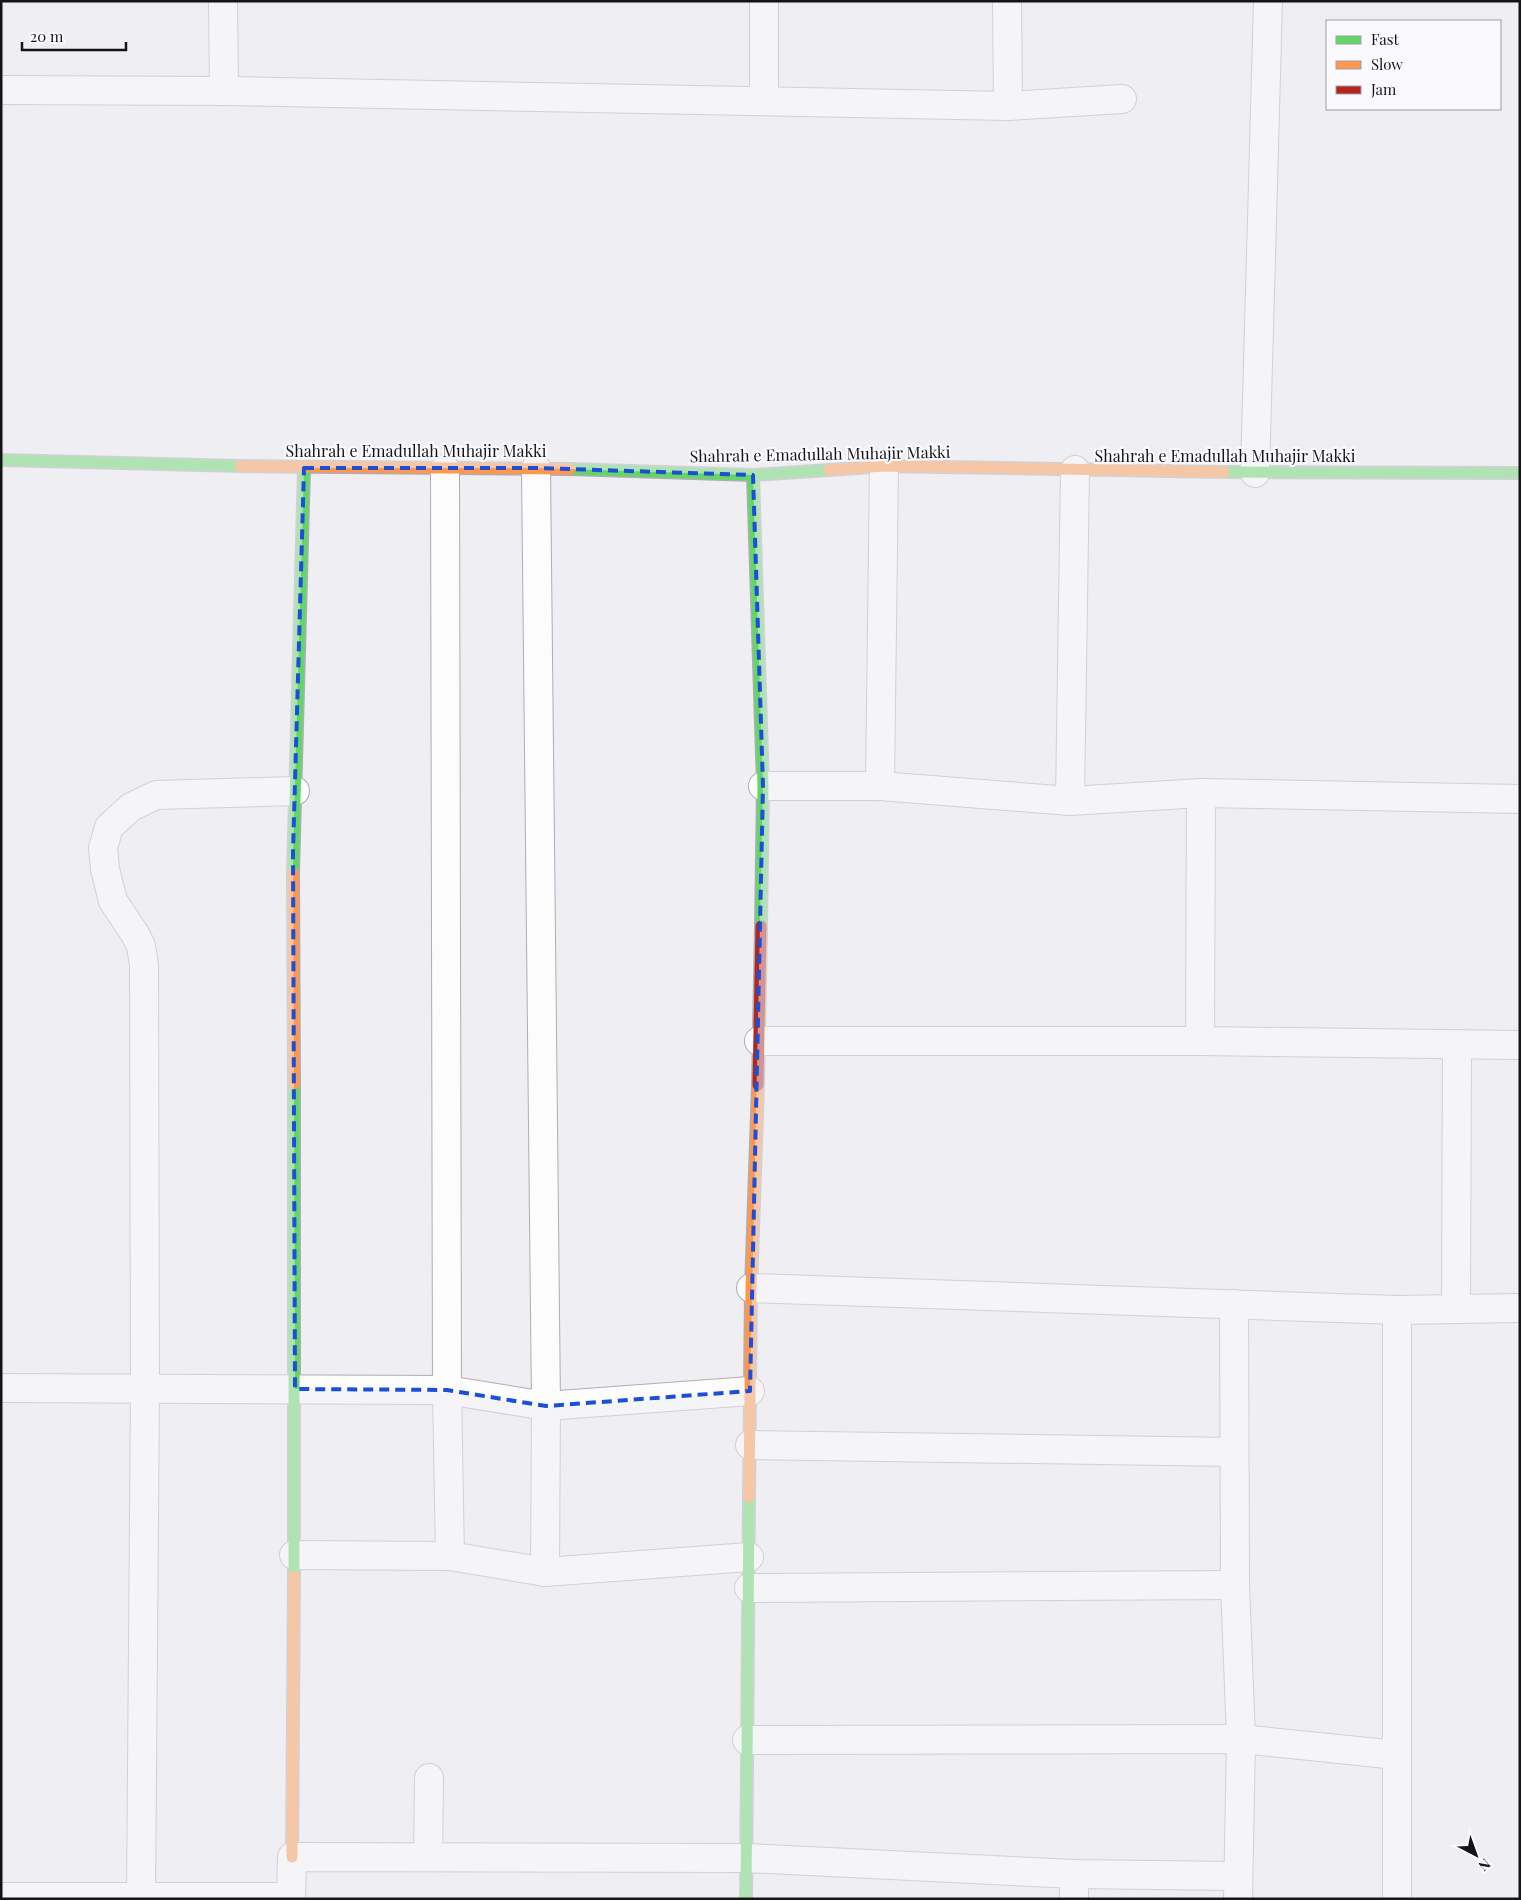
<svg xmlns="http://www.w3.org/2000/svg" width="1521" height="1900" viewBox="0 0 1521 1900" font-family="'Playfair Display',serif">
  <rect width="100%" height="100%" fill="#eeeef3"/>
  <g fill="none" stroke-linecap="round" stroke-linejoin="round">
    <defs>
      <g id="street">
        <polyline points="223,1 224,91"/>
        <polyline points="764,1 764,101"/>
        <polyline points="1007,1 1008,106"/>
        <polyline points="1,90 224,91 1008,106 1122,99"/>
        <polyline points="536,468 546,1406 545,1572"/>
        <polyline points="445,469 447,1390 450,1556"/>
        <polyline points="1255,473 1268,1"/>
        <polyline points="763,786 880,786 1070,801 1201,793 1520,799"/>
        <polyline points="880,786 884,466"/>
        <polyline points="1070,801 1075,470"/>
        <polyline points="759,1041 1200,1041 1520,1045"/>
        <polyline points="1200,1041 1201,793"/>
        <polyline points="751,1288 1397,1310 1520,1308"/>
        <polyline points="1234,1304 1235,1585 1241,1739 1238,1899"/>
        <polyline points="1456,1309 1457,1044"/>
        <polyline points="1,1388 447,1390 546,1406 750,1391"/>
        <polyline points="750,1445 1234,1452"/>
        <polyline points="294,1555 450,1556 545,1572 749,1557"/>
        <polyline points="749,1588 1235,1585"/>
        <polyline points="747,1740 1241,1739 1397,1755"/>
        <polyline points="428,1857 429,1778"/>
        <polyline points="1,1897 291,1897"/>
        <polyline points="141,1899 145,1389 144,965 141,946 135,934 113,901 105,869 103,848 109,827 131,807 156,795 295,791"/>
        <polyline points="291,1899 292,1857 746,1858 1074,1874 1237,1876"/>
        <polyline points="1074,1899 1074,1874"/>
        <polyline points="1397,1899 1397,1310"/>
      </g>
      <g id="fast">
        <polyline points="1,460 240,466"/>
        <polyline points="570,469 753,475 829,470"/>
        <polyline points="1224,472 1520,473"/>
        <polyline points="753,475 763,786 761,926"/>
        <polyline points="293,873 304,468"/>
        <polyline points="294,1576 294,1084"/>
        <polyline points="746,1899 749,1497"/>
      </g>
      <g id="slow">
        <polyline points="240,466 570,469"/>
        <polyline points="829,470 884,466 1224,472"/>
        <polyline points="293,873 294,1084"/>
        <polyline points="749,1497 751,1288 758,1085"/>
        <polyline points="292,1857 294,1576"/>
      </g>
      <polyline id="jam" points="758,1085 761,926"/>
    </defs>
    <use href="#street" stroke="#aeaeb2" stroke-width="30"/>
    <use href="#fast" stroke="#aeaeb2" stroke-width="14"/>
    <use href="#slow" stroke="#aeaeb2" stroke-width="14"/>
    <use href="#jam" stroke="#aeaeb2" stroke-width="14"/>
    <use href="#street" stroke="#fcfcfd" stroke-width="28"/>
    <use href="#fast" stroke="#63d668" stroke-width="11"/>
    <use href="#slow" stroke="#ff974d" stroke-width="11"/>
    <use href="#jam" stroke="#b3261e" stroke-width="11"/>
  </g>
  <path d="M0 0H1521V1900H0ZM304,468H536L753,475L763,786L750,1391L546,1406L447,1390L295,1389L293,852Z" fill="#eeeef3" fill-opacity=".55" fill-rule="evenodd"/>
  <path fill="none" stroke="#1d4ed8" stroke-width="4" stroke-dasharray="10 6" stroke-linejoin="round" d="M304,468H536L753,475L763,786L750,1391L546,1406L447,1390L295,1389L293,852Z"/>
  <g text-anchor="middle" stroke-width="4.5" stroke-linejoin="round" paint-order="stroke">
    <g font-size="16" fill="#151518" stroke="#fafafe">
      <text x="416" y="457">Shahrah e Emadullah Muhajir Makki</text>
      <text transform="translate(820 454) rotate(-1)" y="6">Shahrah e Emadullah Muhajir Makki</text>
      <text x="1225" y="462">Shahrah e Emadullah Muhajir Makki</text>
    </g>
  </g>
  <rect width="1521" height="1900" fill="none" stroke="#151518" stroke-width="5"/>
  <rect x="1326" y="20" width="175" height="90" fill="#fafafe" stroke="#9e9ea2"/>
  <rect x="1336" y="36" width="25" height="8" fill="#63d668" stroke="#9e9ea2"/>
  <text x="1371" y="45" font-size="15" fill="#151518">Fast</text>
  <rect x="1336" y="61" width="25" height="8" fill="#ff974d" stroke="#9e9ea2"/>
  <text x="1371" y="70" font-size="15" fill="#151518">Slow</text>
  <rect x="1336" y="86" width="25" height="8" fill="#b3261e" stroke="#9e9ea2"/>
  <text x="1371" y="95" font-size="15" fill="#151518">Jam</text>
  <g transform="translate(1476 1855) rotate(139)" stroke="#fafafe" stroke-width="4" paint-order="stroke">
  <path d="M0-4L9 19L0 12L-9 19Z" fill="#151518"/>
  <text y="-8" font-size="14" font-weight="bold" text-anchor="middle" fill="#151518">N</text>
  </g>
  <path d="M22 42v8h104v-8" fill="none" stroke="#151518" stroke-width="2.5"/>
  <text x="30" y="42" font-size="15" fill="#151518" stroke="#fafafe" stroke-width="4" paint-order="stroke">20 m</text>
</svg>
